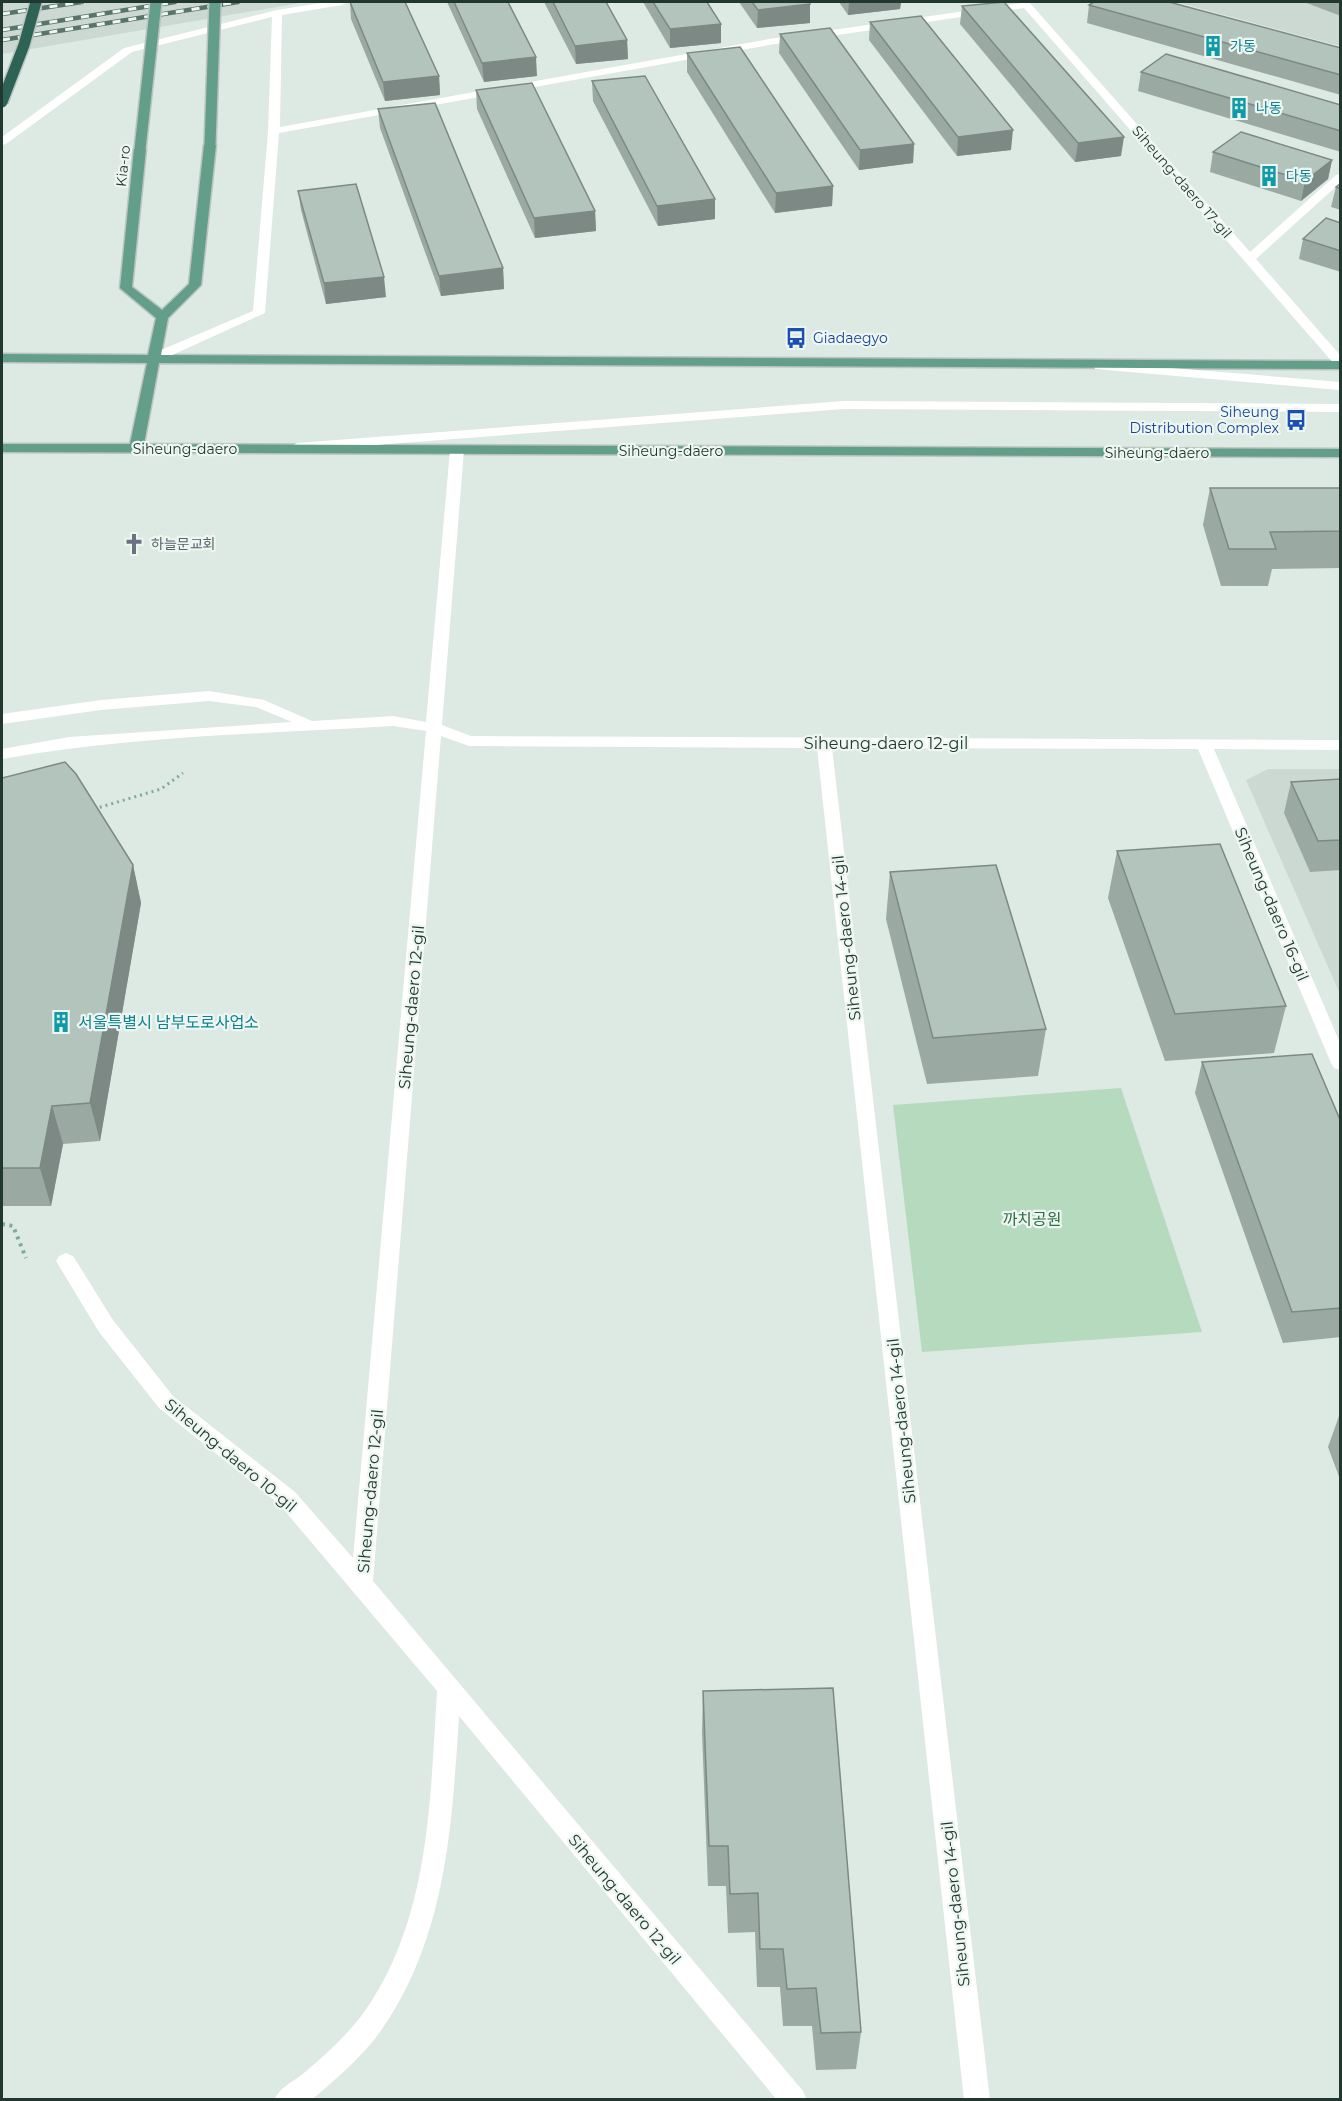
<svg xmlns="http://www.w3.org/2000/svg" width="1342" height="2101" viewBox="0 0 1342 2101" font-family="Montserrat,'Noto Sans KR',sans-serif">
  <rect width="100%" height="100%" fill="#dde9e3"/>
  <g fill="#ccd9d2">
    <polygon points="2,2 306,2 2,54"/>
    <polygon points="1176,2 1340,2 1340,46"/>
    <polygon points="1268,769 1340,769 1340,994 1246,780"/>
  </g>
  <polygon fill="#b6dabd" points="1121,1088 1202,1332 922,1352 893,1105"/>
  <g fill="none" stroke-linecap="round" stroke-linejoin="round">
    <defs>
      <polygon id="major" points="210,142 216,145 201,285 168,318 161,355 1340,361 1340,369 159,363 144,444 1340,449 1340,457 2,452 2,444 130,444 147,363 2,362 2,354 148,355 156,318 120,288 134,149 140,146 146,149 132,287 162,310 189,284 204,145"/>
    </defs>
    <use href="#major" stroke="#bcc3c1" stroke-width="3"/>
    <polyline stroke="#7eac9b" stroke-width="3" stroke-dasharray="2 4" stroke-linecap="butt" points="94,809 161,789 183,773"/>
    <polyline stroke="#7eac9b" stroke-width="4" stroke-dasharray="3 4.5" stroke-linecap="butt" points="2,1224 13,1226 26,1258"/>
    <g fill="#fff" fill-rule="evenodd">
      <polygon points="327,2 347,2 342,5 282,15 280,127 769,39 1029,2 1250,252 1336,175 1340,174 1340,183 1256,259 1340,355 1340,366 1335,365 1024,8 769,45 279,133 265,313 159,361 149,361 148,358 149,355 253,311 268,131 272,17 132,52 6,144 2,145 2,137 124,48 277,10"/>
      <polygon points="1100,362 1340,382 1340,390 1095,369 1094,366"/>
      <polygon points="844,401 1340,404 1340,412 844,409 297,451 290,447 297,443"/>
      <path d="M457,446L464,450L442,725L471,736L1340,740V750L1214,749L1340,1043V1070L1334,1068L1331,1063L1198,749L832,748L990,2100H964L817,748L469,746L441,736L373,1581L803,2091L807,2100H777L459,1716C452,1827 446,1939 380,2032C363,2056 337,2078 315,2097L311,2100H274C280,2087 293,2082 304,2073C324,2056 346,2036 362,2015C430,1922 430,1801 437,1691L279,1504L159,1408L99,1332L56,1261L59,1256L66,1253L73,1256L113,1320L173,1396L295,1492L353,1558L426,731L393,726C263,734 131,736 2,759V749L69,737L292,722L256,707L209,701L101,710L2,724V714L101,700L209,691L264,700L312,721L393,716L426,722L450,450Z"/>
    </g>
    <use href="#major" fill="#639e8b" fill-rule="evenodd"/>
    <defs>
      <g id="rail">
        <polyline points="2,14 82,2"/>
        <polyline points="2,30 175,2"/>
        <polyline points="2,40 238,2"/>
      </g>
    </defs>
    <use href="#rail" stroke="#59746b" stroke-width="4.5"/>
    <use href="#rail" stroke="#eef6f1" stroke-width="3" stroke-dasharray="8" stroke-linecap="butt"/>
    <defs>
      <g id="major-bridge">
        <polyline points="210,145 215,2"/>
        <polyline points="140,149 156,2"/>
      </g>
      <polyline id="highway-bridge" points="2,102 24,45 36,2"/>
    </defs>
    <use href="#major-bridge" stroke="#bcc3c1" stroke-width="14" stroke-linecap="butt"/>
    <use href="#highway-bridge" stroke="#bcc3c1" stroke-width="14" stroke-linecap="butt"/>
    <use href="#major-bridge" stroke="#639e8b" stroke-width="11"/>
    <use href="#highway-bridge" stroke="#2c6354" stroke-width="11"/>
  </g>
  <g fill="#9aa9a2">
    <polygon points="350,2 439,76 440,95 385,101 351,19"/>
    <polygon points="447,2 508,2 537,76 484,82"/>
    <polygon points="544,2 606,2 627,40 628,59 576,64"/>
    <polygon points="643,2 707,2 721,43 670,48"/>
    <polygon points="739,2 809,2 810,4 810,23 757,28"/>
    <polygon points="839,2 901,2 900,9 848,15"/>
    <polygon points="1304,2 1341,2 1341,16"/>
    <polygon points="1089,5 1341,48 1341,95 1087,23"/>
    <polygon points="962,6 1121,156 1075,162 960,24"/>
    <polygon points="870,22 1011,150 957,156 869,40"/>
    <polygon points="780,34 914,144 913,163 859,170 779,53"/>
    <polygon points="687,53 833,186 832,206 775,213 687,72"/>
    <polygon points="1141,72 1341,105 1341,152 1138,91"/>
    <polygon points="592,81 715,199 715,219 658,226 593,101"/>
    <polygon points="476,90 595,211 596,231 535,238 477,109"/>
    <polygon points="378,109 503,268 504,289 441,296 380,128"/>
    <polygon points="1213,152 1332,160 1328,179 1301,201 1210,172"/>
    <polygon points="1341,183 1341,210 1331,207 1336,187"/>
    <polygon points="298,191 386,297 326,304 301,210"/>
    <polygon points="1341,223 1341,272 1299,259 1303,239"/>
    <polygon points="1210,488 1341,488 1341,568 1272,569 1268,586 1221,586 1203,525"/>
    <polygon points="2,778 133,865 141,903 100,1141 63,1144 51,1206 2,1206"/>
    <polygon points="1341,779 1341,870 1310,872 1284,813 1291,782"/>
    <polygon points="1117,851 1286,1006 1274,1053 1165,1061 1108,898"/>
    <polygon points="890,872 1046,1029 1038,1076 927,1084 886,919"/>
    <polygon points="1202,1062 1341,1122 1341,1337 1283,1343 1195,1093"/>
    <polygon points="1339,1416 1341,1416 1341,1482 1328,1447"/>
    <polygon points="703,1691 861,2032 856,2069 816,2070 812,2026 783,2026 780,1987 757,1987 755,1932 728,1933 726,1886 708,1886 702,1733"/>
  </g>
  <g fill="#7d8984">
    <polygon points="849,2 901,2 900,9 848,15"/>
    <polygon points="942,2 961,2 942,3"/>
    <polygon points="810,4 810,23 757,28 758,10"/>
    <polygon points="721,24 721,43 670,48 670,29"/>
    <polygon points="627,40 628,59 576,64 575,46"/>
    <polygon points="536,57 537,76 484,82 482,63"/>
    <polygon points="439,76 440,95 385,101 383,82"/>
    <polygon points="1013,130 1011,150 957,156 958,137"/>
    <polygon points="1124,137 1121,156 1075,162 1078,143"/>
    <polygon points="914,144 913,163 859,170 860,150"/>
    <polygon points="1332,160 1328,179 1301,201 1305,181"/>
    <polygon points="833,186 832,206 775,213 776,193"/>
    <polygon points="715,199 715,219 658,226 657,206"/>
    <polygon points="595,211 596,231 535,238 534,218"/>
    <polygon points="503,268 504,289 441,296 439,276"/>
    <polygon points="384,277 386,297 326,304 324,283"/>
    <polygon points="133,865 141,903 100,1141 90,1103"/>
    <polygon points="52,1106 63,1144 51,1206 40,1168"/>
  </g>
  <g fill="#b3c4bc" stroke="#7d8984" stroke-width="1.5">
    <polygon points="350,2 405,2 439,76 383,82"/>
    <polygon points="454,2 508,2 536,57 482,63"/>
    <polygon points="553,2 606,2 627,40 575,46"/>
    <polygon points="653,2 707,2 721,24 670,29"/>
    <polygon points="752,2 809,2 810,4 758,10"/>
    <polygon points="1004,2 1124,137 1078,143 962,6"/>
    <polygon points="1094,2 1169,2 1341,48 1341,75 1089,5"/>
    <polygon points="921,16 1013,130 958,137 870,22"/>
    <polygon points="830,28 914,144 860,150 780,34"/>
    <polygon points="740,47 833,186 776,193 687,53"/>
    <polygon points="1166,54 1341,105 1341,131 1141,72"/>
    <polygon points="645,76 715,199 657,206 592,81"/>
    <polygon points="532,83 595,211 534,218 476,90"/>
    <polygon points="435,103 503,268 439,276 378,109"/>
    <polygon points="1241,132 1332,160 1305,181 1213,152"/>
    <polygon points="1341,183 1341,189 1336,187"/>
    <polygon points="356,184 384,277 324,283 298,191"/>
    <polygon points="1326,218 1341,223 1341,251 1303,239"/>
    <polygon points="1210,488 1341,488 1341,531 1270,532 1276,549 1229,549"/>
    <polygon points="65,762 76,774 133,865 90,1103 52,1106 40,1168 2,1168 2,778"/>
    <polygon points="1341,779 1341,840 1318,841 1291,782"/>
    <polygon points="1220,844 1286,1006 1175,1014 1117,851"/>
    <polygon points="996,865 1046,1029 933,1038 890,872"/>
    <polygon points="1312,1054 1341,1122 1341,1308 1292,1312 1202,1062"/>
    <polygon points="833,1688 861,2032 821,2033 816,1988 787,1989 783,1949 760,1949 758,1893 730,1894 728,1846 709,1846 703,1691"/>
  </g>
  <defs>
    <symbol id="building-bare" viewBox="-9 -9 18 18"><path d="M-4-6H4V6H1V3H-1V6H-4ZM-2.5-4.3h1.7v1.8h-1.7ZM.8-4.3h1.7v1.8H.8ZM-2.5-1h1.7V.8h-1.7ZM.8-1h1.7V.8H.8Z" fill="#0f9aa8" stroke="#eef6f1" stroke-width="2.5" paint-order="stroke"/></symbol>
    <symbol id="bus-bare" viewBox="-9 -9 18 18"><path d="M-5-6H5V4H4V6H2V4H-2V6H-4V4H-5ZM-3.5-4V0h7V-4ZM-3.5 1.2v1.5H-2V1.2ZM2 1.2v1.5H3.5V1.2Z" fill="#1a4fb4" stroke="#eef6f1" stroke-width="2.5" paint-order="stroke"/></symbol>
    <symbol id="church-bare" viewBox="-9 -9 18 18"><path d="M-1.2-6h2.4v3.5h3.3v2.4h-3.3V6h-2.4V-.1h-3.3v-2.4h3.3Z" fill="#6b7280" stroke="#eef6f1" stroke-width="2.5" paint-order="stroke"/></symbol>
  </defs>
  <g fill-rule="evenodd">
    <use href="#building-bare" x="1198" y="31" width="30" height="30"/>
    <use href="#building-bare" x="1224" y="93" width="30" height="30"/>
    <use href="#building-bare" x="1254" y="161" width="30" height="30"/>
    <use href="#bus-bare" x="781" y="323" width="30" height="30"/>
    <use href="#bus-bare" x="1281" y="405" width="30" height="30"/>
    <use href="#church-bare" x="119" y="529" width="30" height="30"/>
    <use href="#building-bare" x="46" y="1007" width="30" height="30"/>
  </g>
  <g text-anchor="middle" stroke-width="4.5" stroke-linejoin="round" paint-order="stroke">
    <g font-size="14" fill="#0d838f" stroke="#eef6f1" text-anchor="start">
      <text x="1230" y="51">가동</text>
      <text x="1256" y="113">나동</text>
      <text x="1286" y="181">다동</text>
    </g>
    <g font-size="14" fill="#203830" stroke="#eef6f1">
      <text transform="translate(123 166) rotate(-84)" y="5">Kia-ro</text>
      <text transform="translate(1182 182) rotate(49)" y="5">Siheung-daero 17-gil</text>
      <text x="185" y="454">Siheung-daero</text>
      <text x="671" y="456">Siheung-daero</text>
      <text x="1157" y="458">Siheung-daero</text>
    </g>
    <g font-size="14" fill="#164399" stroke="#eef6f1" text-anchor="start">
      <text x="813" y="343">Giadaegyo</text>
      <text x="1279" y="417" text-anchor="end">Siheung<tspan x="1279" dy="16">Distribution Complex</tspan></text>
    </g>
    <g font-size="14" fill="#5b616d" stroke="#eef6f1" text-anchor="start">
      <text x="151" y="549">하늘문교회</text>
    </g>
    <g font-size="16" fill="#203830" stroke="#eef6f1">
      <text x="886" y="749">Siheung-daero 12-gil</text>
      <text transform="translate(1272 904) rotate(67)" y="6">Siheung-daero 16-gil</text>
      <text transform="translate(846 938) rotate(-96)" y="6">Siheung-daero 14-gil</text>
      <text transform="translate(411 1007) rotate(-85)" y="6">Siheung-daero 12-gil</text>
      <text transform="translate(901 1421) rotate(-96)" y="6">Siheung-daero 14-gil</text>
      <text transform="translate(231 1455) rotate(40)" y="6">Siheung-daero 10-gil</text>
      <text transform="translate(370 1491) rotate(-85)" y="6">Siheung-daero 12-gil</text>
      <text transform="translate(625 1899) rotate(50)" y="6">Siheung-daero 12-gil</text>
      <text transform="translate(955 1904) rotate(-96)" y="6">Siheung-daero 14-gil</text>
    </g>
    <g font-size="16" fill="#0d838f" stroke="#eef6f1" text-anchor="start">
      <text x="78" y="1028">서울특별시 남부도로사업소</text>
    </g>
    <g font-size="16" fill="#2b6e40" stroke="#eef6f1">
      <text x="1032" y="1225">까치공원</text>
    </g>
  </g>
  <rect width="1342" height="2101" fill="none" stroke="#203830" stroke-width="6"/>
</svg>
